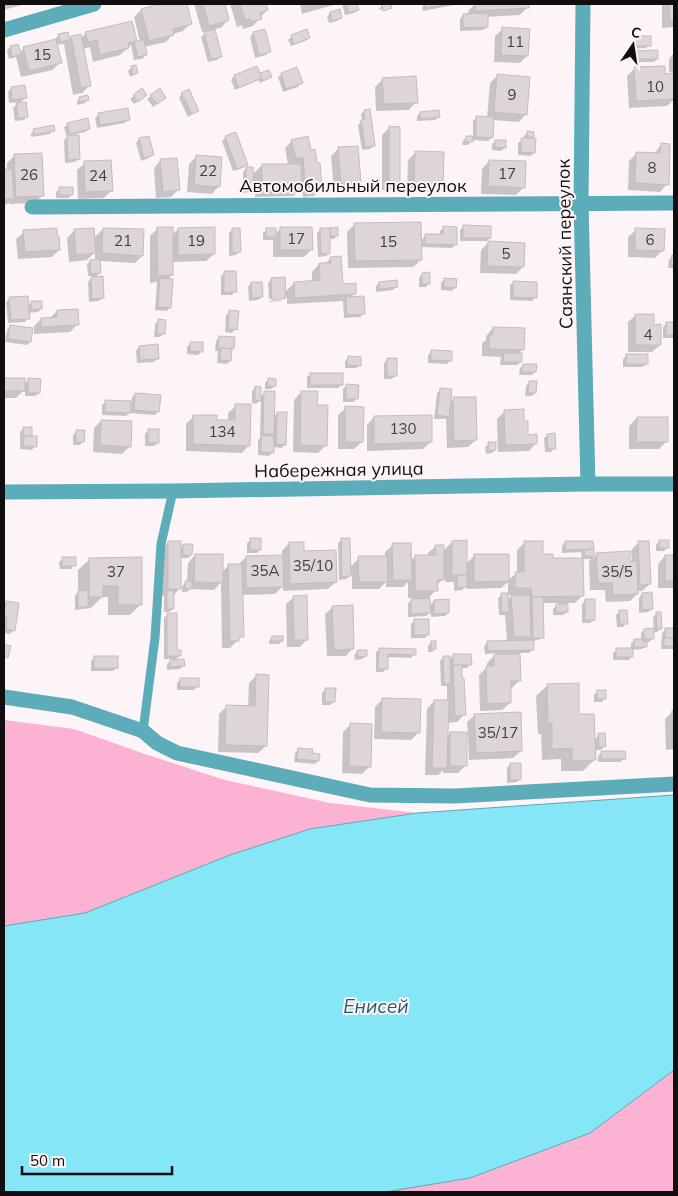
<svg xmlns="http://www.w3.org/2000/svg" width="678" height="1196" viewBox="0 0 678 1196" font-family="Mulish,sans-serif">
  <rect width="100%" height="100%" fill="#fdf4f7"/>
  <g fill="#fcb3d3">
    <polygon points="4,720 74,729 145,754 225,780 330,803 417,813 310,829 230,855 85,913 4,926"/>
    <polygon points="674,1070 674,1192 385,1192 470,1178 590,1133"/>
  </g>
  <polygon fill="#84e6f7" stroke="#62a5b1" points="674,795 674,1070 590,1133 470,1178 385,1192 4,1192 4,926 85,913 230,855 310,829 417,813"/>
  <g fill="#0003" fill-rule="evenodd">
    <polygon points="4,4 25,4 4,10"/>
    <polygon points="164,4 186,4 191,23 183,31 173,34 166,42 144,47 146,55 142,59 134,60 131,45 120,55 93,62 90,47 83,49 89,86 82,93 73,95 64,44 56,45 60,62 53,70 21,77 16,57 9,59 7,50 10,47 19,53 23,49 56,40 56,38 59,35 67,33 68,40 72,37 81,38 86,33 135,41 133,43 140,42 134,17 141,10"/>
    <polygon points="194,4 216,4 216,5 224,4 228,20 221,28 214,29 221,56 217,60 208,62 201,37 207,31 202,32"/>
    <polygon points="230,4 265,4 267,10 253,26 243,29 242,25 237,27"/>
    <polygon points="300,4 337,4 302,14"/>
    <polygon points="342,4 356,4 358,10 354,13 345,15"/>
    <polygon points="387,4 390,4 391,8 388,10 388,8 379,10 379,9 382,5"/>
    <polygon points="425,4 459,4 423,11 422,7"/>
    <polygon points="475,4 527,4 528,7 520,15 486,17 487,27 483,30 460,31 460,19 463,15 469,15 468,11"/>
    <polygon points="662,4 674,4 674,27 662,28"/>
    <polygon points="330,13 341,18 337,21 329,23 327,17"/>
    <polygon points="503,29 527,56 520,63 494,62 495,36"/>
    <polygon points="264,30 270,51 266,55 255,58 250,37 253,33"/>
    <polygon points="292,36 309,38 305,41 291,46 288,40"/>
    <polygon points="636,37 649,45 646,48 633,49 633,41"/>
    <polygon points="635,52 657,59 654,62 632,62 632,55"/>
    <polygon points="674,53 674,72 669,72 669,59"/>
    <polygon points="132,67 137,73 130,77 128,71"/>
    <polygon points="256,67 259,75 268,71 271,77 260,83 258,80 235,90 231,80 234,76"/>
    <polygon points="635,68 664,75 674,74 674,99 667,106 629,108 627,76"/>
    <polygon points="282,74 301,83 298,87 283,92 278,77"/>
    <polygon points="497,76 526,114 519,122 492,120 492,137 488,141 472,140 468,145 462,145 463,141 466,137 473,137 473,121 477,117 487,118 490,83"/>
    <polygon points="383,79 416,102 409,110 376,111 375,87"/>
    <polygon points="24,86 25,98 19,104 27,116 24,120 15,121 13,108 19,102 9,103 8,92 11,88"/>
    <polygon points="142,90 142,98 134,104 130,99"/>
    <polygon points="182,94 198,110 188,117 179,98"/>
    <polygon points="151,96 165,98 153,107 147,99"/>
    <polygon points="80,98 88,100 85,103 77,105 77,101"/>
    <polygon points="365,111 374,146 370,149 362,150 358,125 362,120 361,114"/>
    <polygon points="420,113 439,117 435,120 417,121 417,116"/>
    <polygon points="99,114 129,119 125,123 97,128 95,118"/>
    <polygon points="68,124 89,129 85,132 71,135 79,159 75,162 65,163 64,140 67,138 64,127"/>
    <polygon points="389,128 399,183 392,190 382,190 382,135"/>
    <polygon points="34,130 53,130 50,134 31,137 31,134"/>
    <polygon points="527,133 533,137 530,139 534,152 531,156 518,155 518,143 524,139 524,136"/>
    <polygon points="148,137 152,155 149,158 141,161 136,143 139,139"/>
    <polygon points="226,137 246,164 243,168 233,171 222,141"/>
    <path d="M307,137L321,188L314,196L303,197L302,190H299L293,196L255,197V187L249,192L243,193V172L246,168L252,175L262,165H288L285,148L292,141ZM256,188H294V190L256,191Z"/>
    <polygon points="496,141 505,147 501,151 492,150 492,144"/>
    <polygon points="661,145 667,184 660,192 628,190 629,161 637,153 654,154"/>
    <polygon points="338,149 360,181 352,189 334,191 331,156"/>
    <polygon points="415,153 442,185 434,192 407,192 408,160"/>
    <polygon points="14,156 43,195 35,203 9,204 9,202 4,206 4,170 7,170 7,163"/>
    <polygon points="196,157 219,186 212,194 187,192 189,164"/>
    <polygon points="161,160 178,190 171,197 156,198 154,168"/>
    <polygon points="489,161 524,187 516,195 481,194 482,169"/>
    <polygon points="85,163 112,190 104,198 78,199 77,170"/>
    <polygon points="60,189 72,194 69,198 56,198 56,192"/>
    <polygon points="355,224 421,241 426,235 440,236 440,231 443,228 456,244 452,248 421,247 421,260 413,267 348,268 347,232"/>
    <polygon points="463,227 490,238 487,241 460,241 460,230"/>
    <polygon points="158,228 172,235 178,229 214,254 206,261 172,262 172,275 167,280 170,307 167,311 155,310 157,282 150,283 150,236"/>
    <polygon points="103,229 142,256 135,263 99,261 100,273 94,278 103,298 99,301 89,302 88,282 93,276 88,276 87,264 90,261 95,260 95,252 87,260 69,262 67,238 75,230 94,238"/>
    <polygon points="280,229 312,249 304,257 273,257 273,240 263,240 263,233 267,230 275,234"/>
    <polygon points="321,229 337,235 334,239 329,239 329,253 326,256 318,257 317,233"/>
    <polygon points="232,230 239,252 236,255 229,256 229,233"/>
    <polygon points="636,230 663,250 655,258 628,257 628,237"/>
    <polygon points="24,232 59,250 52,257 18,259 16,239"/>
    <polygon points="488,243 523,267 516,274 480,273 481,250"/>
    <polygon points="672,256 674,256 674,268 668,268 669,260"/>
    <polygon points="331,258 342,285 355,293 350,298 364,313 360,317 344,318 343,301 287,304 287,296 283,300 283,297 269,299 268,283 271,279 285,292 294,283 312,282 312,272 319,264 325,264"/>
    <polygon points="225,273 235,291 232,295 221,295 221,276"/>
    <polygon points="423,274 429,283 426,287 419,287 419,277"/>
    <polygon points="445,279 455,287 452,291 441,290 441,283"/>
    <polygon points="514,282 535,297 532,301 510,300 510,285"/>
    <polygon points="251,283 262,297 258,300 249,301 248,287"/>
    <polygon points="379,283 396,287 393,290 376,292 376,286"/>
    <polygon points="10,299 27,306 32,302 41,309 38,312 28,313 28,318 25,322 8,323 6,302"/>
    <polygon points="283,300 281,301 269,302 269,301"/>
    <polygon points="57,311 78,324 70,332 34,334 34,326 41,319 50,318"/>
    <polygon points="230,312 235,329 232,333 225,332 226,315"/>
    <polygon points="636,315 653,326 660,345 652,352 628,352 628,322"/>
    <polygon points="159,321 164,333 160,337 154,337 155,324"/>
    <polygon points="666,324 674,324 674,338 663,338 663,327"/>
    <polygon points="10,326 30,342 27,345 5,342 7,330"/>
    <polygon points="493,328 523,349 518,354 521,362 517,365 500,365 501,357 482,356 482,343 486,340 486,336"/>
    <polygon points="219,337 234,338 230,360 227,364 217,363 218,351 215,351 216,341"/>
    <polygon points="191,343 202,351 198,355 187,354 187,347"/>
    <polygon points="139,347 158,358 154,362 137,363 136,351"/>
    <polygon points="432,351 451,360 447,364 428,363 428,355"/>
    <polygon points="627,355 647,364 643,367 623,367 623,359"/>
    <polygon points="348,358 360,365 356,368 345,368 345,361"/>
    <polygon points="387,359 395,376 392,379 384,379 384,363"/>
    <polygon points="523,365 535,371 532,375 519,375 520,368"/>
    <polygon points="311,374 342,385 338,388 307,388 307,377"/>
    <polygon points="4,379 24,379 24,384 29,379 39,393 35,396 25,396 25,389 16,398 4,398"/>
    <polygon points="268,380 275,386 271,389 265,389 265,383"/>
    <polygon points="529,382 535,392 532,396 525,396 526,386"/>
    <polygon points="347,385 357,398 354,402 343,402 343,389"/>
    <polygon points="255,388 260,397 265,392 273,418 277,413 285,444 282,448 273,447 273,452 269,456 258,455 258,440 260,438 261,399 256,404 252,403 252,391"/>
    <polygon points="441,390 449,403 454,398 476,440 468,447 447,448 446,418 445,419 434,419 437,393"/>
    <polygon points="301,392 316,407 326,445 318,453 293,452 294,400"/>
    <polygon points="136,394 159,396 158,412 155,415 129,413 126,416 102,415 102,405 105,402 132,402 132,397"/>
    <polygon points="236,406 249,445 242,453 186,451 186,424 194,416 215,421 228,421 228,413"/>
    <polygon points="346,408 362,442 354,449 338,449 338,415"/>
    <polygon points="505,411 523,423 527,436 536,443 529,451 498,452 497,419"/>
    <polygon points="374,417 431,442 423,449 367,451 367,425"/>
    <polygon points="637,418 667,441 659,449 629,449 629,426"/>
    <polygon points="101,421 130,446 122,454 93,452 94,428"/>
    <polygon points="24,428 35,446 32,450 20,449 20,432"/>
    <polygon points="149,430 158,443 154,446 145,446 145,434"/>
    <polygon points="77,431 83,441 80,445 73,445 73,435"/>
    <polygon points="548,435 554,448 551,452 545,452 544,438"/>
    <polygon points="489,444 495,450 492,453 486,454 485,447"/>
    <polygon points="251,540 260,549 257,553 247,553 247,543"/>
    <path d="M341,540L350,567L359,558L385,557V552L393,545L410,561L416,556H428V553L436,546L443,551L452,542L466,564L474,556L508,580L517,573V550L524,543L542,555L551,559H582L581,552L562,553V546L565,542H592L593,558L597,554L632,563L631,550L639,542L650,584L642,591H637V594L630,601L606,602L605,590H590L589,561L591,559H582L583,595L575,603H567V612L563,615H553V609L559,603H542L543,637L539,640L533,641V649L529,653H519L520,680L512,688H510V703L502,710L480,711L479,675L487,667V663L497,653L485,654L484,646L488,642H507L505,615H499L498,598L502,595L508,594V582L501,588L467,589V585L462,590L454,591V582H445V577L436,586V590L427,600L429,606L434,601L448,613L445,616L431,617V611L426,616L408,617V603L414,598H408V582L403,587H386V582L379,589H352V574L346,579L339,580L338,543ZM507,595H513L507,601Z"/>
    <polygon points="659,541 668,547 664,551 656,551 656,545"/>
    <polygon points="168,543 179,549 184,545 191,555 188,558 180,558 180,588 173,596 173,609 169,612 164,612 164,596 161,596 161,550"/>
    <polygon points="289,543 336,582 328,589 283,591 283,586 275,594 242,595 242,636 230,648 222,648 221,582 214,590 190,589 187,592 182,592 182,586 187,582 188,563 195,555 222,572 229,565 238,565 246,557 282,556 282,551"/>
    <polygon points="665,556 674,556 674,588 658,588 658,564"/>
    <polygon points="63,559 74,565 71,569 60,569 59,562"/>
    <polygon points="90,559 141,604 130,615 108,615 108,597 102,597 91,608 75,610 75,595 78,592 78,570"/>
    <polygon points="642,594 652,609 648,612 639,613 639,598"/>
    <polygon points="294,597 307,639 300,647 287,647 286,604"/>
    <polygon points="586,600 594,620 590,623 582,623 582,604"/>
    <polygon points="7,602 14,630 10,634 4,633 4,605"/>
    <polygon points="333,607 353,648 346,656 327,656 325,614"/>
    <polygon points="620,611 626,623 623,627 617,627 616,615"/>
    <polygon points="657,613 661,628 657,632 652,632 652,639 649,642 646,642 646,646 642,649 632,650 632,656 629,660 613,660 613,653 617,650 631,649 631,644 634,640 641,640 641,633 644,630 654,630 653,617"/>
    <polygon points="167,615 176,651 180,655 175,661 183,666 180,669 167,670 167,664 173,659 164,659 164,618"/>
    <polygon points="414,621 428,634 425,638 411,638 411,624"/>
    <polygon points="674,629 674,649 661,649 662,633 665,630"/>
    <polygon points="272,637 282,641 279,644 269,644 269,641"/>
    <polygon points="431,642 435,649 432,652 428,652 428,646"/>
    <polygon points="380,649 414,654 411,658 387,657 386,669 383,672 376,672 376,652"/>
    <polygon points="358,651 366,656 362,659 355,660 354,655"/>
    <polygon points="454,655 470,664 467,668 461,668 464,715 457,722 447,723 446,737 451,733 468,733 467,722 475,715 521,751 513,758 469,760 468,735 466,735 465,766 458,773 443,773 443,770 438,775 425,775 427,709 434,701 447,701 447,686 441,686 440,661 444,657 449,660"/>
    <polygon points="95,657 117,668 113,671 91,671 91,661"/>
    <polygon points="256,676 266,746 258,753 218,752 219,714 226,707 248,707 249,683"/>
    <polygon points="180,680 197,687 194,690 177,690 177,683"/>
    <polygon points="548,685 578,715 594,740 599,735 604,746 601,750 594,750 594,760 583,771 561,771 561,759 542,760 541,734 538,734 536,696"/>
    <polygon points="326,689 334,702 330,705 322,705 322,693"/>
    <polygon points="597,691 605,698 602,702 594,702 594,695"/>
    <polygon points="383,699 419,732 411,740 374,739 375,707"/>
    <polygon points="673,711 674,711 674,749 666,750 665,719"/>
    <polygon points="351,724 370,766 362,774 342,773 343,732"/>
    <polygon points="299,749 311,754 318,761 315,764 294,762 295,753"/>
    <polygon points="601,753 624,758 621,762 598,762 598,756"/>
    <polygon points="510,764 520,779 517,782 507,783 507,768"/>
  </g>
  <g fill="#ded5d9" stroke="#c4bcbf">
    <polygon points="159,4 187,4 192,24 173,29 174,35 149,41 141,9"/>
    <polygon points="203,4 225,4 229,20 209,26"/>
    <polygon points="240,4 266,4 268,10 260,13 262,19 251,22 250,19 245,20"/>
    <polygon points="346,4 357,4 359,10 349,13"/>
    <polygon points="382,4 391,4 392,8 383,11"/>
    <polygon points="425,4 450,4 426,8"/>
    <polygon points="475,4 529,4 529,8 476,11"/>
    <polygon points="669,4 674,4 674,21 670,21"/>
    <polygon points="340,9 342,18 332,21 330,12"/>
    <polygon points="488,13 488,27 463,28 463,14"/>
    <polygon points="132,21 137,41 128,43 129,48 100,55 97,40 88,42 85,32"/>
    <polygon points="502,27 530,29 528,56 501,55"/>
    <polygon points="215,29 222,57 211,59 204,32"/>
    <polygon points="265,29 271,52 259,55 253,32"/>
    <polygon points="307,29 310,38 294,44 291,35"/>
    <polygon points="68,32 70,40 60,42 58,34"/>
    <polygon points="81,34 91,86 81,88 71,36"/>
    <rect x="636" y="36" width="15" height="10"/>
    <polygon points="56,39 62,63 29,71 23,47"/>
    <polygon points="144,40 147,55 138,57 134,42"/>
    <polygon points="18,44 21,54 12,57 10,46"/>
    <polygon points="658,50 658,59 635,59 635,51"/>
    <polygon points="136,65 138,73 133,75 131,66"/>
    <polygon points="257,66 262,78 239,88 234,75"/>
    <polygon points="665,66 665,74 674,73 674,99 636,101 634,67"/>
    <polygon points="297,67 303,83 286,89 281,73"/>
    <polygon points="269,70 272,77 263,81 260,73"/>
    <polygon points="497,74 530,77 527,115 494,112"/>
    <polygon points="416,76 418,103 384,104 382,78"/>
    <polygon points="25,85 27,98 12,100 11,87"/>
    <polygon points="142,88 147,95 138,102 133,95"/>
    <polygon points="160,88 166,98 157,104 150,95"/>
    <polygon points="189,89 199,111 192,114 181,93"/>
    <polygon points="88,95 89,100 80,102 79,97"/>
    <polygon points="26,102 28,117 18,118 16,103"/>
    <polygon points="128,108 130,120 100,125 98,113"/>
    <polygon points="370,109 375,146 365,147 361,120 365,119 364,110"/>
    <polygon points="439,110 440,117 420,119 420,112"/>
    <polygon points="476,116 494,117 493,138 476,137"/>
    <polygon points="88,118 90,129 70,134 67,123"/>
    <polygon points="54,125 55,131 34,135 33,129"/>
    <polygon points="389,126 400,127 400,183 389,183"/>
    <polygon points="527,131 534,132 534,137 527,137"/>
    <polygon points="236,132 248,165 237,169 225,136"/>
    <polygon points="67,135 79,135 80,159 68,160"/>
    <polygon points="149,136 154,155 144,158 139,138"/>
    <polygon points="308,136 311,150 315,149 317,163 320,163 322,188 310,190 310,183 305,183 303,157 296,159 291,140"/>
    <polygon points="466,136 473,136 473,142 465,142"/>
    <polygon points="521,138 536,138 535,153 521,152"/>
    <polygon points="495,140 506,140 506,148 495,147"/>
    <polygon points="661,143 670,144 669,185 635,183 636,152 660,153"/>
    <polygon points="358,146 361,182 341,184 338,147"/>
    <polygon points="415,151 444,152 443,185 414,185"/>
    <polygon points="42,153 44,196 16,197 14,154"/>
    <polygon points="196,155 222,157 220,187 194,185"/>
    <polygon points="177,158 180,190 163,192 160,159"/>
    <polygon points="111,160 113,191 85,192 84,161"/>
    <polygon points="489,160 526,161 525,188 488,186"/>
    <polygon points="262,164 301,164 302,189 262,190"/>
    <polygon points="246,167 253,167 254,190 246,190"/>
    <polygon points="4,169 12,169 14,199 4,199"/>
    <rect x="59" y="187" width="14" height="8"/>
    <polygon points="421,222 422,260 355,261 354,223"/>
    <polygon points="463,225 491,226 491,238 463,238"/>
    <polygon points="443,226 457,227 457,245 425,244 425,234 443,234"/>
    <polygon points="157,227 173,227 173,275 158,276"/>
    <polygon points="215,227 215,254 178,255 178,228"/>
    <polygon points="280,227 312,227 313,250 280,250"/>
    <polygon points="338,227 338,236 330,236 330,228"/>
    <polygon points="57,228 57,236 59,236 60,250 25,252 23,230"/>
    <polygon points="94,228 96,253 76,255 74,229"/>
    <polygon points="103,228 144,229 143,256 102,253"/>
    <polygon points="232,228 240,228 241,252 232,253"/>
    <rect x="266" y="228" width="10" height="9"/>
    <polygon points="320,228 330,228 330,254 321,254"/>
    <polygon points="635,228 665,229 664,251 635,250"/>
    <polygon points="488,241 525,243 524,267 487,266"/>
    <polygon points="672,255 674,255 674,265 671,265"/>
    <polygon points="341,256 343,284 356,283 356,294 295,298 294,282 320,280 319,263 331,263 330,257"/>
    <polygon points="100,259 101,273 91,274 90,260"/>
    <polygon points="224,271 236,271 237,292 224,292"/>
    <polygon points="430,272 430,284 422,284 422,273"/>
    <polygon points="103,276 104,298 92,299 91,277"/>
    <polygon points="285,277 286,298 272,300 271,278"/>
    <polygon points="160,278 173,279 171,308 158,307"/>
    <polygon points="444,278 457,279 456,288 444,287"/>
    <polygon points="397,280 398,287 379,289 379,282"/>
    <polygon points="513,281 537,282 537,298 513,297"/>
    <polygon points="251,282 262,282 263,297 252,298"/>
    <polygon points="28,296 30,319 11,320 9,297"/>
    <polygon points="364,296 365,314 347,315 346,297"/>
    <polygon points="31,301 42,301 42,309 31,310"/>
    <polygon points="78,309 79,325 41,327 41,318 57,317 57,310"/>
    <polygon points="229,310 239,311 237,330 228,329"/>
    <polygon points="635,314 654,314 654,325 661,324 661,345 635,345"/>
    <polygon points="158,319 166,320 165,334 157,334"/>
    <rect x="666" y="322" width="8" height="13"/>
    <polygon points="10,325 33,328 31,342 8,339"/>
    <polygon points="493,327 525,328 524,350 489,349 489,335 493,335"/>
    <polygon points="219,336 235,337 234,349 218,348"/>
    <polygon points="190,342 203,342 203,352 190,351"/>
    <polygon points="158,344 159,359 140,360 139,346"/>
    <polygon points="221,348 232,349 231,361 220,360"/>
    <polygon points="431,350 452,351 452,361 431,360"/>
    <polygon points="504,353 522,353 522,362 503,362"/>
    <rect x="626" y="354" width="22" height="10"/>
    <polygon points="348,356 361,357 361,366 347,365"/>
    <rect x="387" y="358" width="10" height="18"/>
    <polygon points="523,364 537,364 536,372 522,372"/>
    <rect x="310" y="373" width="33" height="12"/>
    <rect x="4" y="378" width="21" height="13"/>
    <polygon points="28,378 41,379 40,393 28,393"/>
    <polygon points="268,378 276,379 276,386 267,386"/>
    <polygon points="529,381 537,381 536,393 528,393"/>
    <polygon points="346,384 359,385 358,399 346,399"/>
    <polygon points="255,386 261,387 261,401 255,400"/>
    <polygon points="440,388 452,389 449,417 437,415"/>
    <polygon points="264,391 275,391 274,434 263,434"/>
    <polygon points="301,391 318,391 317,405 328,405 327,446 300,445"/>
    <polygon points="135,393 161,395 159,412 134,410"/>
    <polygon points="453,397 476,397 477,440 454,441"/>
    <polygon points="105,400 131,401 131,413 105,412"/>
    <polygon points="235,404 251,404 250,446 193,444 193,415 217,415 217,420 235,420"/>
    <polygon points="345,406 364,407 363,442 345,442"/>
    <polygon points="524,409 524,421 528,421 528,435 537,434 537,444 505,445 504,410"/>
    <polygon points="277,412 287,412 286,445 276,444"/>
    <polygon points="432,415 432,442 374,444 374,416"/>
    <polygon points="637,417 668,417 668,442 636,442"/>
    <polygon points="101,420 132,421 131,447 100,445"/>
    <rect x="23" y="427" width="9" height="9"/>
    <rect x="148" y="429" width="11" height="14"/>
    <polygon points="76,430 85,430 84,442 76,442"/>
    <polygon points="555,433 556,449 548,449 547,434"/>
    <polygon points="261,435 274,436 274,453 261,452"/>
    <polygon points="24,436 37,436 37,447 23,446"/>
    <polygon points="488,442 496,442 496,450 489,451"/>
    <rect x="250" y="538" width="11" height="12"/>
    <polygon points="341,538 350,538 351,576 342,577"/>
    <polygon points="467,540 467,575 452,575 452,541"/>
    <rect x="659" y="540" width="10" height="8"/>
    <rect x="168" y="541" width="13" height="48"/>
    <polygon points="524,541 543,541 543,554 553,554 553,558 583,558 584,596 532,597 531,588 515,588 515,572 524,572"/>
    <polygon points="565,541 593,541 594,549 565,550"/>
    <polygon points="638,541 649,541 651,584 640,585"/>
    <polygon points="289,542 304,542 304,551 336,550 337,582 290,584"/>
    <polygon points="392,543 411,543 412,580 393,580"/>
    <polygon points="183,544 193,544 192,555 183,555"/>
    <polygon points="435,545 444,545 444,580 437,580 438,591 415,591 415,555 436,555"/>
    <polygon points="594,549 594,556 585,556 584,550"/>
    <polygon points="630,551 630,561 637,561 638,594 613,595 612,583 598,583 596,553"/>
    <polygon points="195,554 223,554 223,583 194,582"/>
    <polygon points="474,554 509,554 509,581 474,582"/>
    <polygon points="283,555 284,587 246,588 246,556"/>
    <rect x="665" y="555" width="9" height="26"/>
    <polygon points="358,556 387,556 388,582 359,582"/>
    <rect x="62" y="557" width="14" height="9"/>
    <polygon points="142,557 142,605 118,605 118,586 103,586 103,597 89,597 89,558"/>
    <polygon points="228,564 242,564 244,637 239,637 239,641 230,641"/>
    <polygon points="457,575 467,575 467,587 457,588"/>
    <rect x="185" y="581" width="7" height="8"/>
    <polygon points="78,590 88,591 88,607 78,607"/>
    <polygon points="167,590 174,591 174,609 167,609"/>
    <polygon points="652,592 653,609 642,610 642,593"/>
    <polygon points="501,593 508,593 509,612 502,612"/>
    <polygon points="307,595 308,640 294,640 293,596"/>
    <polygon points="511,595 530,595 531,637 514,637"/>
    <polygon points="532,597 543,597 544,638 533,638"/>
    <polygon points="430,598 431,613 411,614 411,599"/>
    <polygon points="449,599 449,613 434,614 434,600"/>
    <rect x="585" y="599" width="10" height="21"/>
    <polygon points="6,601 19,603 15,631 6,629 7,617 4,617"/>
    <rect x="556" y="604" width="12" height="8"/>
    <polygon points="353,605 354,649 334,650 332,606"/>
    <polygon points="619,610 627,610 628,624 620,624"/>
    <polygon points="656,612 661,612 662,629 657,629"/>
    <polygon points="167,613 177,613 177,650 181,650 181,656 167,656"/>
    <rect x="414" y="619" width="15" height="16"/>
    <polygon points="654,628 654,639 644,639 644,629"/>
    <rect x="665" y="628" width="9" height="10"/>
    <rect x="272" y="636" width="11" height="5"/>
    <rect x="664" y="638" width="10" height="8"/>
    <polygon points="634,639 643,639 643,642 647,642 647,647 634,647"/>
    <polygon points="534,640 534,650 488,651 487,641"/>
    <rect x="431" y="641" width="5" height="8"/>
    <polygon points="4,644 11,646 8,658 4,657"/>
    <polygon points="379,648 416,649 416,655 388,654 388,669 378,669"/>
    <rect x="616" y="648" width="17" height="9"/>
    <polygon points="357,650 367,650 367,656 358,657"/>
    <polygon points="453,654 471,654 472,665 453,665"/>
    <polygon points="494,654 520,654 521,681 511,681 511,703 487,704 486,666 494,666"/>
    <rect x="94" y="656" width="24" height="12"/>
    <polygon points="443,656 450,656 451,683 444,684"/>
    <polygon points="184,659 185,666 170,667 170,660"/>
    <polygon points="453,665 462,665 462,678 464,678 466,715 455,716"/>
    <polygon points="256,674 269,675 267,746 225,745 226,705 255,706"/>
    <rect x="180" y="678" width="19" height="9"/>
    <polygon points="579,683 579,714 594,714 596,760 572,761 572,748 552,749 552,723 548,723 547,684"/>
    <polygon points="325,688 336,688 335,702 325,702"/>
    <rect x="597" y="690" width="9" height="9"/>
    <polygon points="382,698 421,699 420,733 381,732"/>
    <polygon points="434,700 449,700 447,768 432,768"/>
    <polygon points="672,710 674,710 674,743 673,743"/>
    <polygon points="521,712 522,751 476,753 474,714"/>
    <polygon points="350,723 372,724 371,767 349,766"/>
    <rect x="450" y="732" width="17" height="34"/>
    <polygon points="598,733 605,733 606,747 599,747"/>
    <polygon points="298,748 313,749 312,753 320,754 319,761 297,759"/>
    <polygon points="601,751 625,751 626,759 601,759"/>
    <rect x="510" y="763" width="11" height="17"/>
  </g>
  <g fill="none" stroke-linecap="round" stroke-linejoin="round">
    <polyline stroke="#5cacba" stroke-width="9" points="143,731 155,638 161,544 173,491"/>
    <g stroke="#5cacba" stroke-width="15">
      <polyline points="583,4 581,203 588,484"/>
      <polyline points="4,30 94,4"/>
      <polyline points="32,207 674,203"/>
      <polyline points="4,492 173,491 588,484 674,484"/>
      <polyline points="4,697 72,707 143,731 157,743 177,753 370,795 455,796 674,784"/>
    </g>
  </g>
  <g text-anchor="middle" stroke-width="4" stroke-linejoin="round" paint-order="stroke">
    <g font-size="15" fill="#444042">
      <text x="515" y="47">11</text>
      <text x="42" y="60">15</text>
      <text x="655" y="92">10</text>
      <text x="512" y="100">9</text>
      <text x="652" y="173">8</text>
      <text x="208" y="176">22</text>
      <text x="507" y="179">17</text>
      <text x="29" y="180">26</text>
      <text x="98" y="181">24</text>
      <text x="296" y="244">17</text>
      <text x="650" y="245">6</text>
      <text x="123" y="246">21</text>
      <text x="196" y="246">19</text>
      <text x="388" y="247">15</text>
      <text x="506" y="259">5</text>
      <text x="648" y="340">4</text>
      <text x="403" y="434">130</text>
      <text x="222" y="437">134</text>
      <text x="313" y="571">35/10</text>
      <text x="265" y="576">35А</text>
      <text x="116" y="577">37</text>
      <text x="617" y="577">35/5</text>
      <text x="498" y="738">35/17</text>
    </g>
    <g font-size="18" fill="#110e0f" stroke="#fdf4f7">
      <text x="353" y="192">Автомобильный переулок</text>
      <text transform="translate(565 244) rotate(-91)" y="6">Саянский переулок</text>
      <text transform="translate(339 470) rotate(-1)" y="6">Набережная улица</text>
    </g>
    <g font-size="19" font-style="italic" fill="#245c65" stroke="#fdf4f7">
      <text x="376" y="1013">Енисей</text>
    </g>
  </g>
  <rect width="678" height="1196" fill="none" stroke="#110e0f" stroke-width="10"/>
  <g transform="translate(633 45) rotate(13)" stroke="#fdf4f7" stroke-width="4" paint-order="stroke">
  <path d="M0-4L9 19L0 12L-9 19Z" fill="#110e0f"/>
  <text y="-8" font-size="14" font-weight="bold" text-anchor="middle" fill="#110e0f">С</text>
  </g>
  <path d="M22 1166v8h150v-8" fill="none" stroke="#110e0f" stroke-width="2.5"/>
  <text x="30" y="1166" font-size="15" fill="#110e0f" stroke="#fdf4f7" stroke-width="4" paint-order="stroke">50 m</text>
</svg>
